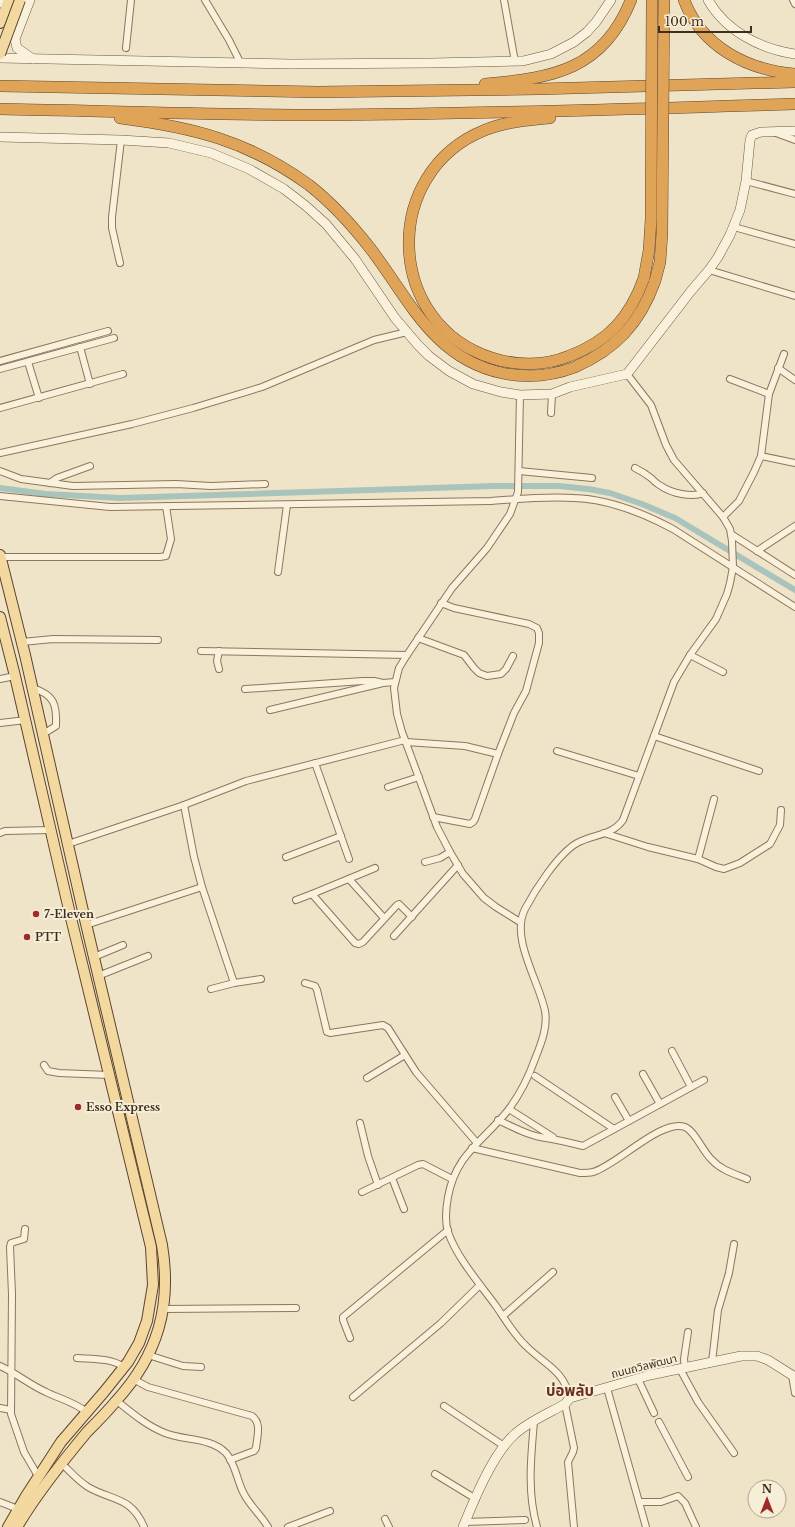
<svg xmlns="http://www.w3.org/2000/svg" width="795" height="1527" viewBox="0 0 795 1527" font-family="'Libre Baskerville','Noto Sans Thai',serif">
  <rect width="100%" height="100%" fill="#f0e4c8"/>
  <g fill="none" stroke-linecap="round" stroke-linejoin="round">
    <polyline stroke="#a9c4bc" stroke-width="6" points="0,488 46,494 120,498 494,486 559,486 588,489 610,493 642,504 675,518 795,590"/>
    <defs>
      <g id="street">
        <polyline points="205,0 229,40 241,64"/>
        <polyline points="504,0 515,62"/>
        <polyline points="793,0 795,4"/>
        <polyline points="126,48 131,0"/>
        <polyline points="776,133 795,140"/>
        <polyline points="746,181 795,194"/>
        <polyline points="734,227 795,244"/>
        <polyline points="120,263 112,228 112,217 121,140"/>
        <polyline points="709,270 795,296"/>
        <polyline points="80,347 90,384"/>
        <polyline points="0,361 108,331"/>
        <polyline points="28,362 39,398"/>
        <polyline points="778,368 795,380"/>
        <polyline points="0,369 114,338"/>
        <polyline points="730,379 769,394"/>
        <polyline points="520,395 518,492 510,514 487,548 452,588 407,655 399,668 394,688 397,714 402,732 437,827 450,852 463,874 484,898 496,907 520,922"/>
        <polyline points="0,408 123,374"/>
        <polyline points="551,413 552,394"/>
        <polyline points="0,453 132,424 193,408 262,387 374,340 407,332"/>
        <polyline points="761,456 795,463"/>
        <path d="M635,468C641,471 646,474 651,478C654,481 657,484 661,486C671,493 692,498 703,493"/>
        <polyline points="0,471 21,479 73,486 176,484 211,486 265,484"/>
        <polyline points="519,471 592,478"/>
        <polyline points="50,483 57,478 90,466"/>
        <path d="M0,496L110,507L491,501C518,499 546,496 574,498C608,499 643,513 673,529L795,607"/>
        <polyline points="723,517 739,501 754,472 761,456 769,394 784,354"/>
        <polyline points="731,534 795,575"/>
        <polyline points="757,551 795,526"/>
        <polyline points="0,557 160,557 166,556 171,539 166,506"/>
        <polyline points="278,572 287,505"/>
        <polyline points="418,638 464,655 474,668 479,673 487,676 501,674 506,669 513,656"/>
        <polyline points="22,642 53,639 158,640"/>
        <polyline points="201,651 407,655"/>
        <polyline points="690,655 723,672"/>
        <polyline points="219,669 217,661 219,651"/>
        <polyline points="0,679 15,676"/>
        <path d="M33,688C54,695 57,704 56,726L43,734"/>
        <polyline points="245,689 363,681 374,681 383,683"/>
        <polyline points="270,710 383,683 395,682"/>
        <polyline points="0,723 26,720"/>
        <polyline points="654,736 759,771"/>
        <polyline points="406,742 465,746 498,754"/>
        <polyline points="557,751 639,776"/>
        <polyline points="315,763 349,859"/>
        <polyline points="388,787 419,777"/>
        <polyline points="184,805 194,857 202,887 234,983"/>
        <polyline points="433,817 470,824 473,822 475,819 498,754 514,713 526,691 539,643 539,633 537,628 529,624 454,608 441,603"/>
        <polyline points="0,833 5,831 51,830"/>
        <polyline points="604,833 648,847 698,859 716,867 724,869 740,863 770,844 780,825 781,810"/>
        <polyline points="68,844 184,805 246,781 405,740"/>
        <polyline points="286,857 341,836"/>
        <polyline points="698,859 714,799"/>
        <polyline points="425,862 440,858 450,852"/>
        <polyline points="375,868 312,894 355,943 359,944 363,942 397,905 399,904 412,917"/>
        <polyline points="349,879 384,918"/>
        <polyline points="296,900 312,894"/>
        <polyline points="86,925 202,887"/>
        <polyline points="394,936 458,865"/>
        <polyline points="94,957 123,945"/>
        <polyline points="98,976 148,956"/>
        <polyline points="305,983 315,986 317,990 327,1032 330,1033 383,1025 388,1028 416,1072 477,1143"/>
        <polyline points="211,989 234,983 261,979"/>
        <polyline points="672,1051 691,1087"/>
        <polyline points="44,1065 48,1071 59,1073 109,1075"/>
        <polyline points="643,1074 660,1104"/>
        <polyline points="535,1076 614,1129"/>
        <polyline points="367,1078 405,1055"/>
        <polyline points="615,1097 629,1121"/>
        <polyline points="509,1109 553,1137"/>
        <path d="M498,1120C513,1127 529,1136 546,1138C559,1140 571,1143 583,1146L704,1080"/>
        <polyline points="360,1123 368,1156 378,1185"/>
        <path d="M472,1148L580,1173C584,1173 589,1173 593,1172C616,1166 662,1118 685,1127C695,1131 703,1152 712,1160C721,1170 735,1174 747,1179"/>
        <polyline points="392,1178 404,1209"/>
        <polyline points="362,1192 418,1165 423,1164 452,1179"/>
        <polyline points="25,1229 24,1239 11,1243 10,1247 12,1294 11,1414 24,1452 38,1476"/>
        <polyline points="163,1309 296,1308"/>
        <polyline points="503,1316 553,1272"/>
        <polyline points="350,1338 343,1320 343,1317 448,1230"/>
        <polyline points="148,1355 183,1366 201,1367"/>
        <path d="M77,1358C93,1359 111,1358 124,1367"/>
        <polyline points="712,1362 718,1310 729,1273 734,1244"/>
        <path d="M0,1366C16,1373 30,1385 46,1392C60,1399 75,1402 88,1413"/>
        <polyline points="685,1368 684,1359 688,1332"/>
        <polyline points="680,1369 698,1402 734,1453"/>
        <polyline points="792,1375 795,1393"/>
        <path d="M133,1379L148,1387L252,1416C262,1423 257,1437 256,1448L254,1451L230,1460"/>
        <polyline points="638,1379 654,1413"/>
        <polyline points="607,1388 646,1527"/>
        <polyline points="353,1397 441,1323 480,1285"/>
        <path d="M570,1398C563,1369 545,1365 526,1346C514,1335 505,1319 496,1306C480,1284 457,1258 448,1232C445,1222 446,1208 448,1197C456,1153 484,1141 509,1109C520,1094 529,1076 535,1059C541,1044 548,1027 545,1011C539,981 510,938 525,909C535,890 558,854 577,843C593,834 612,836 623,820L674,682L690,655L716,619L727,594L730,583L733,567L732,541L730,529L723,517L674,460L666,445L651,405L627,374"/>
        <path d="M117,1401C132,1413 147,1426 165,1433C185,1441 210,1437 226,1453C235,1463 237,1480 243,1492C249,1505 261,1515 268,1527"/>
        <polyline points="565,1404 574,1448 573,1452 568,1462 574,1527"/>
        <polyline points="444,1406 504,1446"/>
        <polyline points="0,1408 11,1410"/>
        <path d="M534,1422C531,1457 527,1492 537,1527"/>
        <polyline points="659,1422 688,1477"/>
        <path d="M62,1464C70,1471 78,1481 88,1487C112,1501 131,1496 144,1527"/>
        <polyline points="435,1474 476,1499"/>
        <polyline points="0,1502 18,1509"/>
        <polyline points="639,1502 661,1502 678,1496 685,1503 696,1527"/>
        <polyline points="385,1519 389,1527"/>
        <polyline points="465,1522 525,1520"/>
        <polyline points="288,1527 330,1511"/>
      </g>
      <g id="secondary">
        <polyline points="30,0 15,39 17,48 33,59"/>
        <path d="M708,0C726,31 760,49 795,54"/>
        <polyline points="0,3 1,0"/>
        <polyline points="0,58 292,64 432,63 523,61 551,54 574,42 587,32 596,22 611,0"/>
        <polyline points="0,137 121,140 169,143 211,153 249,169 284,189 306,206 326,224 355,259 395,318 418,345 429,356 449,371 473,384 501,392 520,395 552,394 570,387 627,374 691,291 709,270 718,257 730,235 740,210 746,181 750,140 752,135 761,132 795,131"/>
        <path d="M463,1527C474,1500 493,1453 515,1434C528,1422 549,1413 565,1404L570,1398L650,1375L741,1356H757L768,1360L795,1377"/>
      </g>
      <g id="primary">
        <polyline points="0,23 9,0"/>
        <path d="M0,555L25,655L83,911L162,1245C172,1306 158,1355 116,1401C107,1412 97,1422 87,1432C62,1462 37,1493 17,1527"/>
        <polyline points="0,617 15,676 70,914 151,1247 153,1285 147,1321 139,1343 128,1362 104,1392 61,1442 26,1496 8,1527"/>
      </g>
      <g id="highway">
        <path d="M684,0C702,47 747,70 795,74"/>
        <path d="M485,84C553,78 603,70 631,0"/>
        <polyline points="0,86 318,92 538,89 795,82"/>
        <path d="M0,109C109,111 218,115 328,115C483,114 639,109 795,104"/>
        <path d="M120,118C192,127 249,141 309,185C332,203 352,225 370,248C409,299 433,358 502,373C526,378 552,376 575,367C616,349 640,323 655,281"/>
        <path d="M550,118C528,120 505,122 485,130C380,172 385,324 492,358C517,366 545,366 569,356C609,341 630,317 644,278"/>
      </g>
    </defs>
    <use href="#street" stroke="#8d765c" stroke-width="8"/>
    <use href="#secondary" stroke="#6f573f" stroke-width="10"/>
    <use href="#primary" stroke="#5b4430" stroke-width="12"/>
    <use href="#highway" stroke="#5b4430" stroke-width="12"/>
    <use href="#street" stroke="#faf1dc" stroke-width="6"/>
    <use href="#secondary" stroke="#faf1dc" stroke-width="9"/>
    <use href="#primary" stroke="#f3d9a0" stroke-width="10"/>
    <use href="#highway" stroke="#e0a458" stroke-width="11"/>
    <defs>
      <polyline id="primary-bridge" points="0,54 20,0"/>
      <g id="highway-bridge">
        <polyline points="644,278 649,250 651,219 652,0"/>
        <polyline points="655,281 660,262 662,234 664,0"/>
      </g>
    </defs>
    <use href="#primary-bridge" stroke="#5b4430" stroke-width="12" stroke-linecap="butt"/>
    <use href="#highway-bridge" stroke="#5b4430" stroke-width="12" stroke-linecap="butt"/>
    <use href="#primary-bridge" stroke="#f3d9a0" stroke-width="10"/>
    <use href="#highway-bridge" stroke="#e0a458" stroke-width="11"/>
  </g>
  <g fill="#9e2a2b" stroke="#f7eed8" stroke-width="1.5">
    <circle cx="36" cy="914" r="4"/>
    <circle cx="27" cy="937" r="4"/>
    <circle cx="78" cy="1107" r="4"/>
  </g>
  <g text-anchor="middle" stroke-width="4" stroke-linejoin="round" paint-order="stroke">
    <g font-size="11" font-weight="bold" fill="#3d2e20" stroke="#f7eed8" text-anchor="start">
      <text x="44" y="918">7-Eleven</text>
      <text x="35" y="941">PTT</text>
      <text x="86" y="1111">Esso Express</text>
    </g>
    <g font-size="11" fill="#3d2e20" stroke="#f7eed8">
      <text transform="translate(644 1366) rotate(-14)" y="4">ถนนถวิลพัฒนา</text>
    </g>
    <g font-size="15" font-weight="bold" fill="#6b2e1e" stroke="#f7eed8">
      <text x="570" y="1396">บ่อพลับ</text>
    </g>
  </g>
  <g transform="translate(767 1499)"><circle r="19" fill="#f7eed8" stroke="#ada18e"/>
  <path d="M0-3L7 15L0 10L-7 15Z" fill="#9e2a2b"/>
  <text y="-6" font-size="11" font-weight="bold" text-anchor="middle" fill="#3d2e20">N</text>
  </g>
  <path d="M659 26v6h92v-6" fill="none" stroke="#3d2e20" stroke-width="2"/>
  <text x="665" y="26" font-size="12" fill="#3d2e20" stroke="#f7eed8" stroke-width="3" paint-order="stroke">100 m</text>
</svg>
